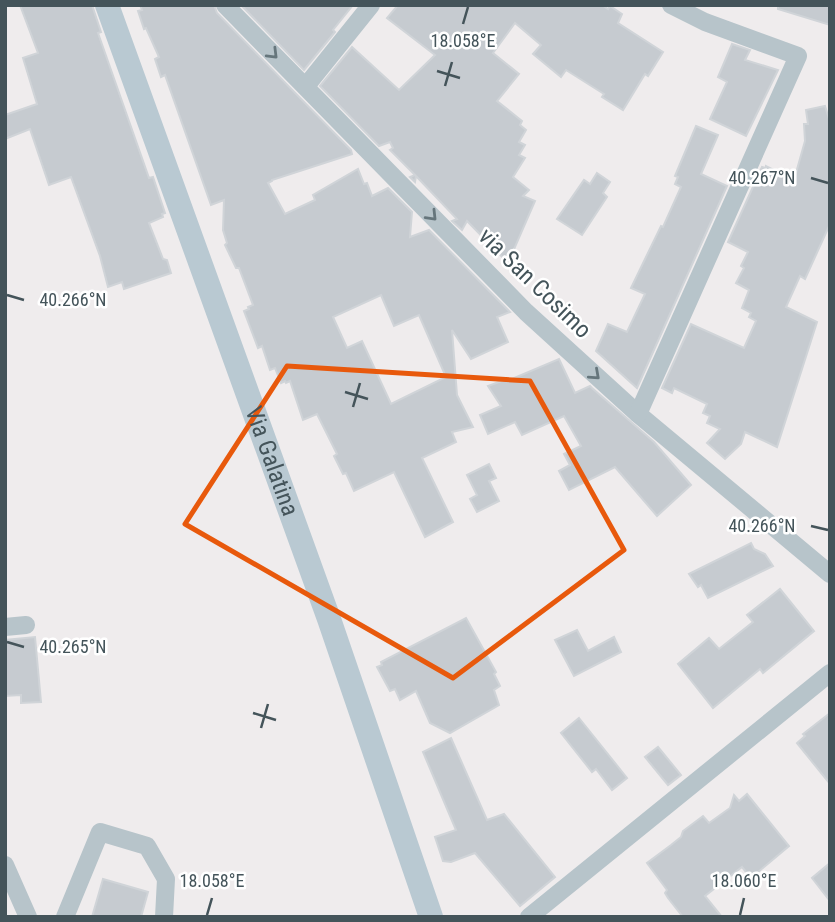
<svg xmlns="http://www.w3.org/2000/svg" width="835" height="922" viewBox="0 0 835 922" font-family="'Roboto Condensed',sans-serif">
  <rect width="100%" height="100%" fill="#efeced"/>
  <g fill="#c6cbd0" stroke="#d0d4d8" stroke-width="2" fill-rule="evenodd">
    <polygon points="20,5 92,5 101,32 98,33 149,178 153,177 165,213 162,214 163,217 149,223 163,259 167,260 171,273 124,289 122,282 108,287 100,256 71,177 49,185 30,129 5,139 5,115 37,104 23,58 38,53"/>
    <path d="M140,5H214L217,13L351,150L352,154L272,180V181L268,183L285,214L315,200L313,195L358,169L364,184L367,183L372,196L388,188L412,212L410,237L429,230L510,312L497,317L508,342L471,359L452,330L457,395L473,427L452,432L456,442L422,458L453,522L425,537L394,472L354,491L346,473L343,474L334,456L337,454L317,414L303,420L290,381L286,383L285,381L281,383L275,368L270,370L262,346L258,348L244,311L249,309L248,307L253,305L239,268H236L225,245L227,243L223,230L224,200L211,205L165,75L161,77L155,59L159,57L146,28L144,29L138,11L142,10ZM381,295L394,326L419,315L446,377L391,404L362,341L347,348L333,317Z"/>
    <polygon points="241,5 353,5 333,30 335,32 304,70"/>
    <polygon points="398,5 602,5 608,9 610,6 622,14 618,23 663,52 648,76 645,74 623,110 602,97 604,94 566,70 561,77 533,54 541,45 515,23 493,53 519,74 497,101 522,121 520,125 526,130 519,142 525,145 519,155 525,158 513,177 529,190 523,196 535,201 508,263 467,221 462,230 452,221 457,219 416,176 415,182 410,177 415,175 390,150 393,148 390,142 379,146 320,86 352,47 399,90 435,55 387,18"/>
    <polygon points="778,5 830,5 830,25 778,9"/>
    <polygon points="732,44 750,50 745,60 778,70 746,136 710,119 727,82 718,77"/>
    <polygon points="825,106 830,122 830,224 805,279 800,276 786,307 817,322 777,447 745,432 741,444 725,459 707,443 720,429 707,423 710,416 703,413 707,404 674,388 672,393 662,388 691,324 744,348 756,321 749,317 751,313 742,308 749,290 736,283 744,268 741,266 748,252 728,242 762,167 766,168 766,166 794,180 805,141 804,124 808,124 806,110"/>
    <polygon points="696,126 718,135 701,174 727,186 637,388 596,351 608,324 627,332 645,294 631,288 661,226 663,227 681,187 675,184 678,177 675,176"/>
    <polygon points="597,173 610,182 603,193 607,197 582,235 557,219 584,180 590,184"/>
    <polygon points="559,359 575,393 590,386 592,388 654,442 691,485 657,516 615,467 569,490 559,471 570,465 564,454 581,446 564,416 522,435 515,422 488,434 480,415 501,406 488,386 507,379 507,381"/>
    <polygon points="489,464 496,478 489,481 499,501 477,512 470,499 477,495 467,475"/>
    <polygon points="751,543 754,549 765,554 773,566 708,598 701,585 698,587 689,574"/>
    <polygon points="780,589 814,631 763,673 760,669 713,708 678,664 709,638 719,649 753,622 747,615"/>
    <polygon points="466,618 496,672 494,674 500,686 494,690 499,705 450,733 430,723 416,691 400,700 395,689 390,691 377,667 382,665 381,662"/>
    <polygon points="577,630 588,651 614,637 621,652 574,676 555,640"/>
    <polygon points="35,637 41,702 21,703 21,695 5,696 5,640"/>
    <polygon points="830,713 830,784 797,743 805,736 803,734"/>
    <polygon points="579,718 627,778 612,790 596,769 592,772 561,733"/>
    <polygon points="451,738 487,820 504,814 555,877 520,906 475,853 451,862 443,861 435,837 456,830 423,752"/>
    <polygon points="658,747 681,775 668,785 645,757"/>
    <polygon points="747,794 789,846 751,878 742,867 705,896 722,917 683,917 668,898 665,893 667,890 647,863 671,845 681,837 683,831 703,816 709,823 730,808 734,795 739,801"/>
    <polygon points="830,863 830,901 812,878"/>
    <polygon points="103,879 148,892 141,917 92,917"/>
  </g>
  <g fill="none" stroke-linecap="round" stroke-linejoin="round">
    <g stroke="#b7c4ca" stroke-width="18">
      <polyline points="225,5 526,312 638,414 830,574"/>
      <polyline points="306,86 371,5"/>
      <polyline points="638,414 798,56 705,22 671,5"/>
      <polyline points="5,627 26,625"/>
      <polyline points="5,865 28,917"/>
      <polyline points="65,917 100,832 147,846 166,879 164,917"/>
      <polyline points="529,917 830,673"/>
    </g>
    <path stroke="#b9c9d2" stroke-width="24" id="s1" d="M107,5L329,619L431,917"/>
  </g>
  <defs><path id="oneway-chevron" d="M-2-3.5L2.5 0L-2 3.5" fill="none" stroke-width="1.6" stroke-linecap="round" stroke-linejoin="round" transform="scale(1.75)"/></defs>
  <g stroke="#66767c">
    <use href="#oneway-chevron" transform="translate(273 54) rotate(45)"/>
    <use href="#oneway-chevron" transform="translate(432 216) rotate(46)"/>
    <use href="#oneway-chevron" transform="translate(595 375) rotate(42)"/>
  </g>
  <path fill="none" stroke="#e8590c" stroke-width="5" stroke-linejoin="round" d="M287,366L530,381L624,550L453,678L185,524Z"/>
  <path fill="none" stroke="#44545a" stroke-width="2.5" d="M463,24L468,7M437,71L460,78M445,86L452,62M811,178L828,183M7,295L24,300M345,392L368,399M353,407L360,383M811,526L828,530M7,642L24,647M253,713L276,720M261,728L268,704M207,915L212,898M740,915L744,898"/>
  <g text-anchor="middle" stroke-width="5" stroke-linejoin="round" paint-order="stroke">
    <g font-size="24" fill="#44545a" stroke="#fff">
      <text transform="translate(535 283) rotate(44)" y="8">via San Cosimo</text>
      <text dy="8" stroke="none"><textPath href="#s1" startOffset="485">Via Galatina</textPath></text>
    </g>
  </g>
  <g font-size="18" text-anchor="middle" fill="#44545a" stroke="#fff" stroke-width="5" stroke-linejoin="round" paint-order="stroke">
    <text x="463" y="47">18.058°E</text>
    <text x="762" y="184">40.267°N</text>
    <text x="73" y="306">40.266°N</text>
    <text x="762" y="532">40.266°N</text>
    <text x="73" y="653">40.265°N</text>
    <text x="212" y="887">18.058°E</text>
    <text x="744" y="887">18.060°E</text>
  </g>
  <rect width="835" height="922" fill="none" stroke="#44545a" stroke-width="14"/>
</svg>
